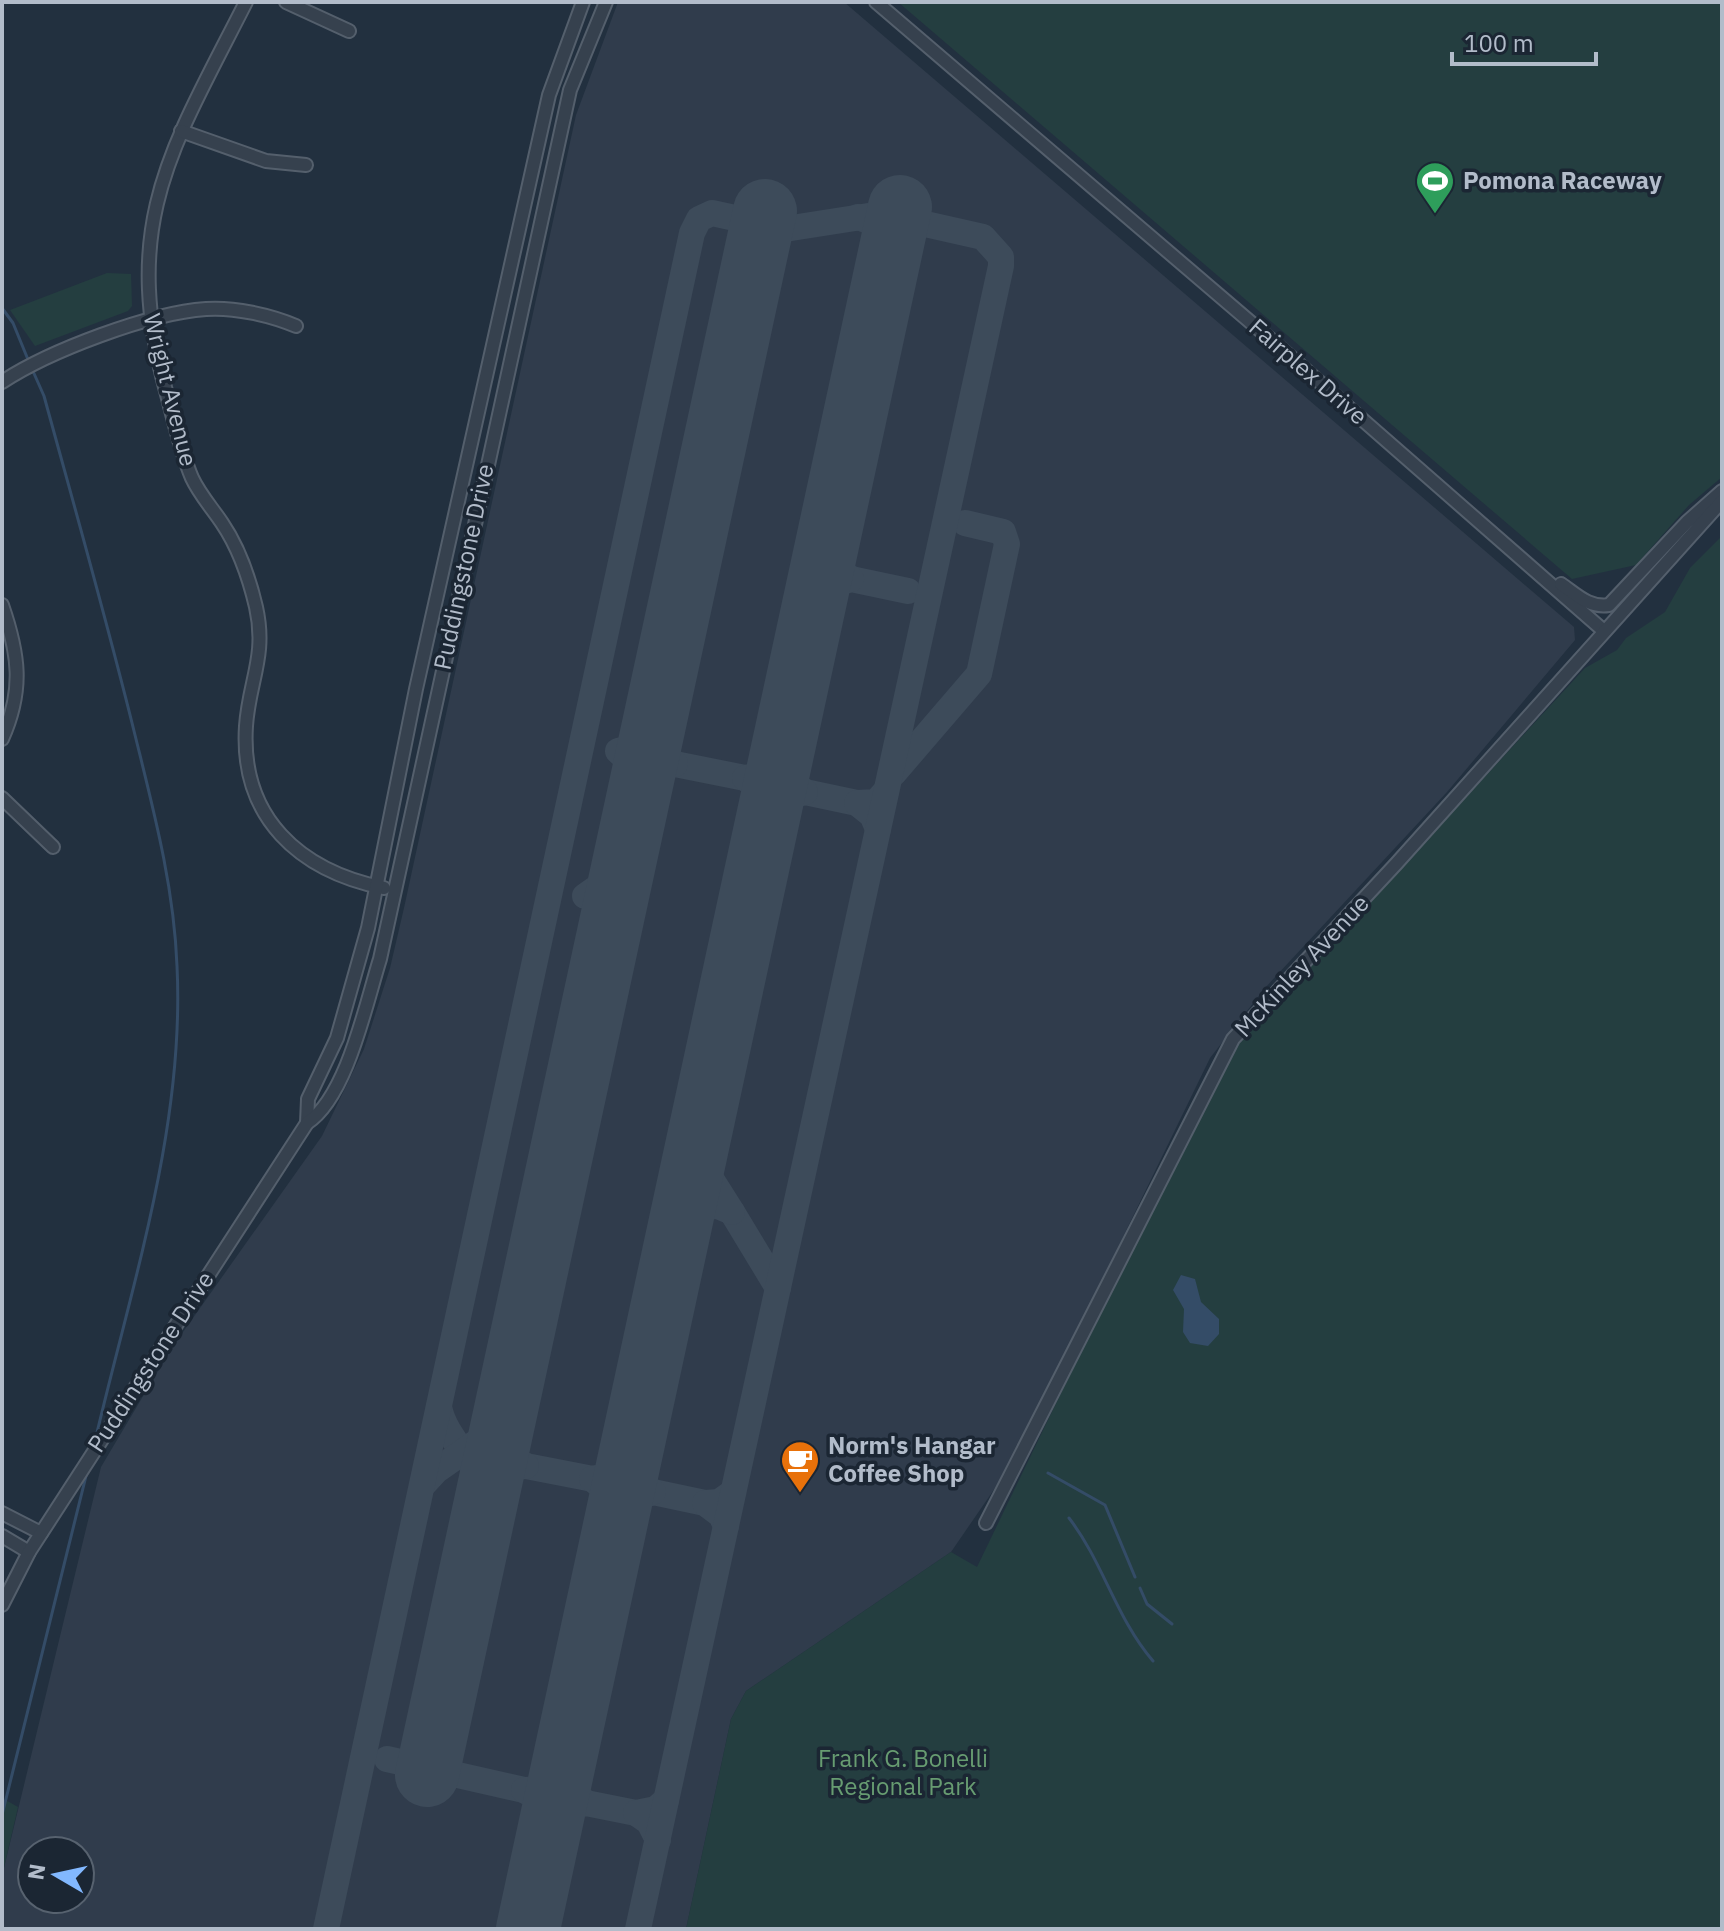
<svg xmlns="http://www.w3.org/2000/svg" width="1724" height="1931" viewBox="0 0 1724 1931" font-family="'IBM Plex Sans',sans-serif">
  <rect width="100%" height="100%" fill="#22303f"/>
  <path fill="#303c4c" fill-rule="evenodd" d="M618,2H844L1574,627L1575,640L1447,792L1265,988L1210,1058L1015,1459L951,1552L746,1691L731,1719L686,1929H2V1876L101,1467L171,1349L322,1136L364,1049L390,968L404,908L576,115ZM32,1851H80V1899H32Z"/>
  <g fill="#243e40">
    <polygon points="898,2 1722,2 1722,477 1689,505 1636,565 1572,579"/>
    <polygon points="107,273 131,274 132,306 128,311 35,346 10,310"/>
    <polygon points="1722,536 1722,1929 686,1929 731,1719 746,1691 951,1552 977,1567 1199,1107 1237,1046 1585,668 1617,650 1626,638 1665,612 1690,568"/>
    <polygon points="2,1798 18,1807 2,1876"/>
  </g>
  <polygon fill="#344c67" points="1181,1275 1195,1279 1201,1302 1219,1319 1219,1334 1208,1346 1190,1343 1183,1332 1184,1309 1173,1290"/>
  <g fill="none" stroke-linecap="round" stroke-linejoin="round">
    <g stroke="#344c67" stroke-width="3">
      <polyline points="2,308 13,323 29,362"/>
      <path d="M32,369L44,396C75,509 107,621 135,735C154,812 174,887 177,966C185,1127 131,1287 95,1441"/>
      <polyline points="1048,1473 1105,1505 1135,1577"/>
      <path d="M1069,1518C1103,1562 1116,1618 1153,1661"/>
      <polyline points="1140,1588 1147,1604 1172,1624"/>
      <polyline points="2,1815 87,1472"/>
    </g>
    <g stroke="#3d4b5a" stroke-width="26">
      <polyline points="858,217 876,224 892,243"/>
      <polyline points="851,579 908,591"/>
      <polyline points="815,601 827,587 851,579 832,564 826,551"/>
      <polyline points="675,764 745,778"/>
      <polyline points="894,773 979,674 1007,544 1003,532 965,523"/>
      <polyline points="640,787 655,769 675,764 658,747 653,728"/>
      <polyline points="640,787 635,767 618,751 636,747 653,728"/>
      <polyline points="805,792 857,803"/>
      <polyline points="769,809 759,788 745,778 761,775 779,764"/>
      <polyline points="768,814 784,798 805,792 793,783 780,760"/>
      <polyline points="878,829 872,815 857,803 876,802 886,791"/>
      <polyline points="611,918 607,901 597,895 585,896 609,879 626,853"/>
      <polyline points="732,1212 778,1288"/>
      <polyline points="679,1229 699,1207 718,1206 732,1212 701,1163 699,1132"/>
      <path d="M439,1407C446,1442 482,1464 486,1500"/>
      <polyline points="526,1466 593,1479"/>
      <polyline points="423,1485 437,1470 497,1428 504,1418"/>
      <polyline points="653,1492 705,1503"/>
      <path d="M488,1493C498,1476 505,1467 526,1466C502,1453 505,1437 505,1413"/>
      <polyline points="616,1522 609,1492 592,1479 616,1474 630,1455"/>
      <polyline points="616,1522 628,1501 653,1492 636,1479 630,1455"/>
      <polyline points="726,1526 721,1515 705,1503 719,1502 733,1492"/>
      <polyline points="387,1759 524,1790"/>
      <path d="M563,1767C553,1781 543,1790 524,1790L542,1801L551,1823L564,1809L586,1803L570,1789L563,1766"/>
      <polyline points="586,1803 636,1813"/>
      <polyline points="658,1840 649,1822 636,1813 656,1809 666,1800"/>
      <polyline points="326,1929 692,233 699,219 712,213 785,229 881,214 983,237 1001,257 1001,266 638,1929"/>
    </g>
    <g stroke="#3d4b5a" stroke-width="64">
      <polyline points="427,1775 765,211"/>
      <polyline points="528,1929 900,207"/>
    </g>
    <defs>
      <g id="minor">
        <path d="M246,2C172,148 120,222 166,391C174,420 180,450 192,478C200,495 212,508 222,523C239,548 249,577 256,607C267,656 249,681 246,726C240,818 300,871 384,888"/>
        <polyline points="286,2 349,31"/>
        <polyline points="876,2 1276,344 1604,631"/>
        <polyline points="181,131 266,161 306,165"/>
        <path d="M2,382C49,351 149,313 206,309C234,307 270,315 296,326"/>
        <path d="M1561,584C1577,595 1589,608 1609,605L1687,522L1722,491"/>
        <path d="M2,605C19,654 24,690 2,739"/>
        <polyline points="2,798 53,847"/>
        <polyline points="307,1123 308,1099 337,1038 368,928 416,689 549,95 583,2"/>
        <polyline points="2,1513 41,1533"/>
        <polyline points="986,1523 1233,1039 1396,864 1722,501"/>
        <polyline points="2,1536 29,1552"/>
        <path d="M2,1605L29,1552L307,1123C347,1097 366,1003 380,959L570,90L606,2"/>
      </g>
    </defs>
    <use href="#minor" stroke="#545f6c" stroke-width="16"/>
    <use href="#minor" stroke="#36414e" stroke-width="12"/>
  </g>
  <defs>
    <symbol id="stadium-pin" viewBox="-11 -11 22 30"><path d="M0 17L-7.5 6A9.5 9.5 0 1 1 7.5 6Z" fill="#2e9e5b" stroke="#1b2633"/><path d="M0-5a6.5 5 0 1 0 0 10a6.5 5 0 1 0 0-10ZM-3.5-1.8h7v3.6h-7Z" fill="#fff"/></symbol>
    <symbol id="cafe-pin" viewBox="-11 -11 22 30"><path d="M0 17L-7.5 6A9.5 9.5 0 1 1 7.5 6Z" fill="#e8710a" stroke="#1b2633"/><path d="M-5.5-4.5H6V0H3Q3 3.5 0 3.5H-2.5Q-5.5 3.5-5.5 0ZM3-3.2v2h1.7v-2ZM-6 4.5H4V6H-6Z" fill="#fff"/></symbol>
  </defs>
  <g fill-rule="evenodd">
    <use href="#stadium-pin" x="1413" y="159" width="44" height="60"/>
    <use href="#cafe-pin" x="778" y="1438" width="44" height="60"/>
  </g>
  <g text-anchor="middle" stroke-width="7" stroke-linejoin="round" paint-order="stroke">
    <g font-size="24" font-weight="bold" fill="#b2bcca" stroke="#1b2633" text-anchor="start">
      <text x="1463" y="189">Pomona Raceway</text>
      <text x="828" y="1454">Norm's Hangar<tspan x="828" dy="28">Coffee Shop</tspan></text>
    </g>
    <g font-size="24" fill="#b2bcca" stroke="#1b2633">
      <text transform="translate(1308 372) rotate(41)" y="8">Fairplex Drive</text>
      <text transform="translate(170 390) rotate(76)" y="8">Wright Avenue</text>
      <text transform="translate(464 567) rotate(-78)" y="8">Puddingstone Drive</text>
      <text transform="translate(1302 966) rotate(-47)" y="8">McKinley Avenue</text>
      <text transform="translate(151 1362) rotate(-57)" y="8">Puddingstone Drive</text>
    </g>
    <g font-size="24" fill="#679c71" stroke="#1b2633">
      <text x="903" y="1767">Frank G. Bonelli<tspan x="903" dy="28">Regional Park</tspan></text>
    </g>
  </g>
  <rect width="1724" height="1931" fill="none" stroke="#b2bcca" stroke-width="8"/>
  <g transform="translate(56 1875) rotate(279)"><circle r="38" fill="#1b2633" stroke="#57626f" stroke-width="2"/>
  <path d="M0-6L14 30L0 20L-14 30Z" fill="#82b8ff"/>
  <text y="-12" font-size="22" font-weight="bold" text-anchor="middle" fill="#b2bcca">N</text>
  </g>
  <path d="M1452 52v12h144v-12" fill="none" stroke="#b2bcca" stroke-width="4"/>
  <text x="1464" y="52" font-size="24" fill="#b2bcca" stroke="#1b2633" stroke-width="6" paint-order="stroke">100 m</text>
</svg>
